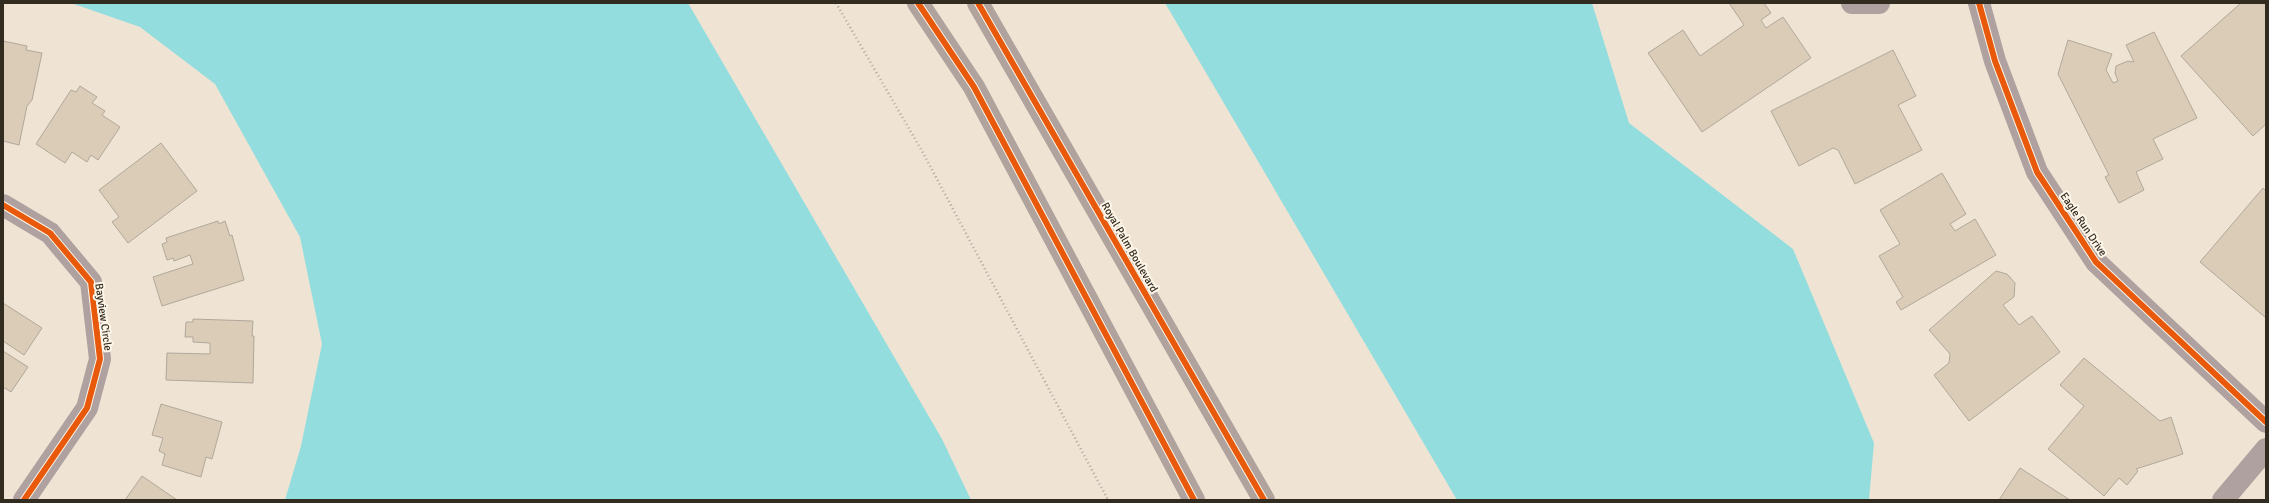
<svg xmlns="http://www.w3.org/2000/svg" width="2269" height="503" viewBox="0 0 2269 503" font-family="Signika,sans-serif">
  <rect width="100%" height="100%" fill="#efe4d3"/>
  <g fill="#93ddde">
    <polygon points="71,3 688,3 942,439 971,500 285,500 301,446 322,344 300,237 215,84 140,27"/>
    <polygon points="1165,3 1592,3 1629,123 1793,249 1874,443 1869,500 1457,500"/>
  </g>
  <g fill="#daccb7" stroke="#b1a89b">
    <polygon points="1729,3 1764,3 1771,13 1761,20 1766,28 1783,17 1811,58 1702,132 1648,53 1683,30 1700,56 1744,25"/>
    <polygon points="2241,3 2266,3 2266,124 2253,136 2181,56"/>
    <polygon points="2154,32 2197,118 2153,139 2163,159 2136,172 2144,190 2119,203 2105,177 2109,175 2058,74 2068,40 2112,54 2106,70 2113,83 2118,81 2115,73 2116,66 2128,61 2134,62 2126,45"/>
    <polygon points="3,41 27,46 26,50 42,53 32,100 27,106 19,145 3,141"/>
    <polygon points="1893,50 1916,96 1898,105 1922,150 1855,184 1838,150 1833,148 1799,166 1771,111"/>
    <polygon points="80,86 97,97 92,103 105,111 102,115 120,127 98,160 91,155 87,162 72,152 65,163 36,144 71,90 76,92"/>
    <polygon points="161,143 197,191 128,243 112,222 119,217 99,190"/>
    <polygon points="1942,173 1966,214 1950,224 1955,231 1975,219 1996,255 1901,310 1896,302 1903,297 1879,256 1900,244 1880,210"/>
    <polygon points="2263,188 2266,191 2266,318 2200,262"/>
    <polygon points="218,221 219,224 225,221 230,236 232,235 244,280 162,306 153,277 193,264 190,255 174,261 173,258 167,260 162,244 167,242 166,238"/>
    <polygon points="1996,271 2007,274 2015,283 2014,297 2003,305 2019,325 2032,316 2060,352 1969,421 1934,375 1949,363 1950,354 1929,330"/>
    <polygon points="3,303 42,328 24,355 3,341"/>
    <polygon points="193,319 253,321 252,336 254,336 253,383 166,380 167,353 210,354 210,343 193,342 193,337 185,337 186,322 193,322"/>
    <polygon points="3,351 28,367 11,392 3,387"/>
    <polygon points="2084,358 2160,421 2171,417 2183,454 2136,469 2138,471 2127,485 2119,478 2104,496 2048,449 2084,406 2060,385"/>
    <polygon points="161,404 222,422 212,459 206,457 201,477 162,465 165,454 159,451 163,438 152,435"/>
    <polygon points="2020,468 2070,500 1999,500"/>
    <polygon points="142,476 177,500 125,500"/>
  </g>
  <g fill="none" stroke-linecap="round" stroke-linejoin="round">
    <polyline stroke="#aea49f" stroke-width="2.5" stroke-dasharray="1 3" stroke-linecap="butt" points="836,3 922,151 1108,500"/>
    <g stroke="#aea19f" stroke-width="22">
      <polyline points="1852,3 1879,3"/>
      <polyline points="1979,3 1995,61 2037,172 2096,262 2266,422"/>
      <polyline points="3,205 50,233 91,282 100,359 87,408 24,500"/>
      <polyline points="2223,500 2266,449"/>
    </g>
    <g stroke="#b0a29c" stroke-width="22">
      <polyline points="918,3 974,87 1194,500"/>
      <polyline points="978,3 1264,500"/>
    </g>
    <defs>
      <g id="cycleway">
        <polyline points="918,3 974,87 1194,500"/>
        <polyline points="978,3 1264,500"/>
        <polyline points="1979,3 1995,61 2037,172 2096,262 2266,422"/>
        <polyline points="3,205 50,233 91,282 100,359 87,408 24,500"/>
      </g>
    </defs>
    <use href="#cycleway" stroke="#fef6e9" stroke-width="8"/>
    <use href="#cycleway" stroke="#e8590c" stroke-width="6"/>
  </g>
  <g text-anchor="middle" stroke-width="4" stroke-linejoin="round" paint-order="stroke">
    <g font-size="11" fill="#322b1f" stroke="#fef6e9">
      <text transform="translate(2084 224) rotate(56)" y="4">Eagle Run Drive</text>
      <text transform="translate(1130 247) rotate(60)" y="4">Royal Palm Boulevard</text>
      <text transform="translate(104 317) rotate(82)" y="4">Bayview Circle</text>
    </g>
  </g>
  <rect width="2269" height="503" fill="none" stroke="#322b1f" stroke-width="8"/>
</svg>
